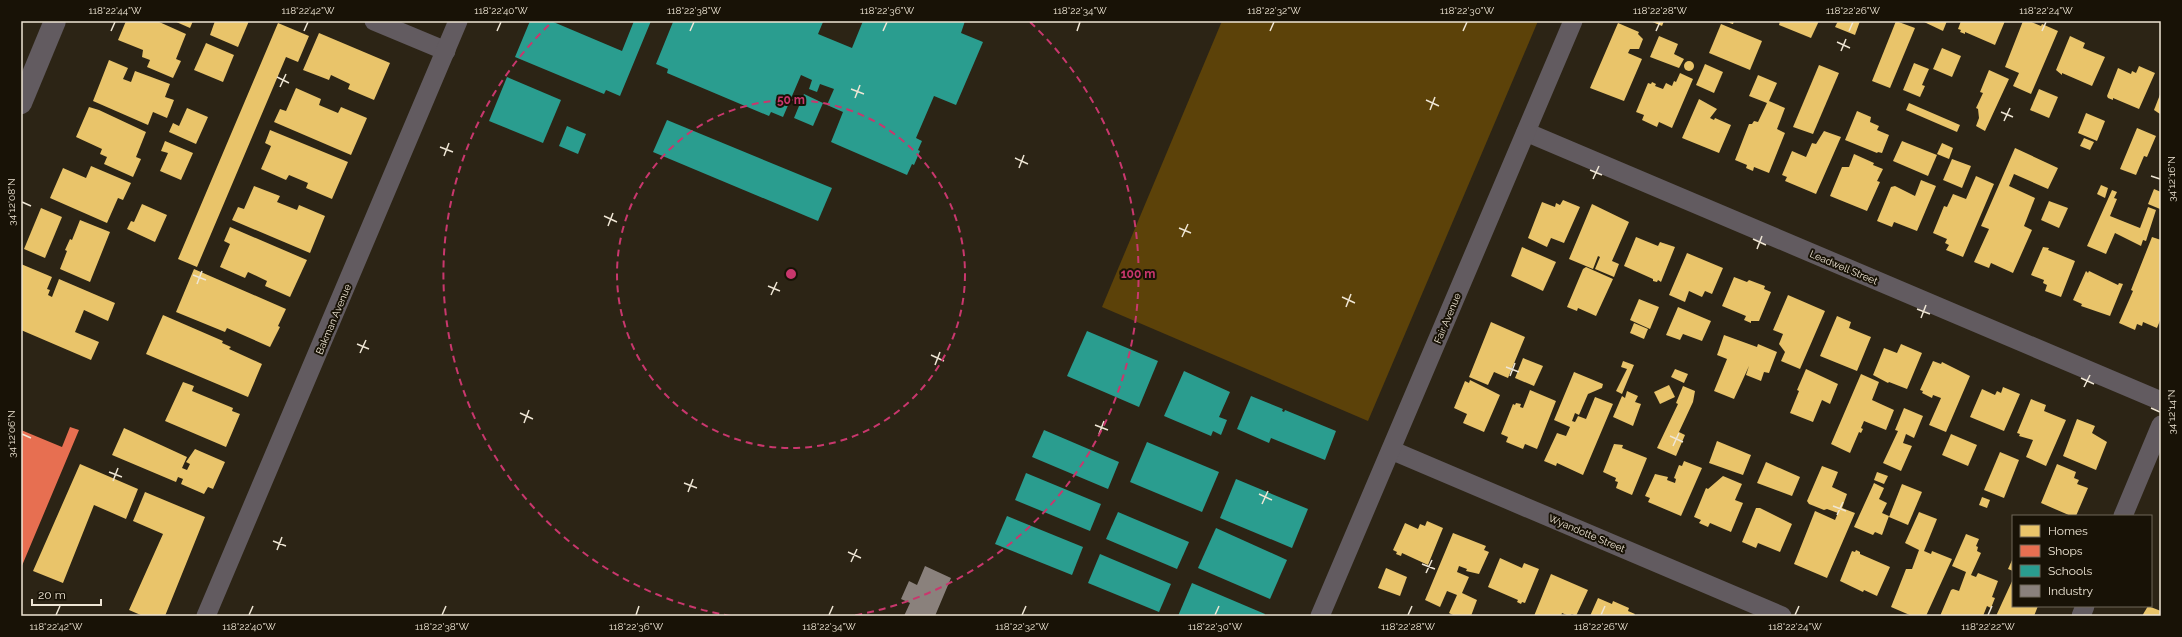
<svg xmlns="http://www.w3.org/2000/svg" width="2182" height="637" viewBox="0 0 2182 637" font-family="Raleway,sans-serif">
  <rect width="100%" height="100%" fill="#2c2415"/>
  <polygon fill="#5c4209" points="1222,21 1538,21 1368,421 1102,307"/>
  <g fill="#e9c46a">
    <polygon points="126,21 157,21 186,34 176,59 181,61 173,78 147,67 150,60 142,57 143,50 118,40"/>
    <polygon points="174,21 193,21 190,28"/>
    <polygon points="215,21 249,21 238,47 210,35"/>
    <polygon points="1650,21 1664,21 1662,26"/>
    <polygon points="1723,21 1734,21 1733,24"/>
    <polygon points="1780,21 1819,21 1811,38 1779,25"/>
    <polygon points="1838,21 1860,21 1855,35 1835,27"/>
    <polygon points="1896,21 1915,28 1890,88 1872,81"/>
    <polygon points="1922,21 1947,21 1943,31"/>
    <polygon points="1961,21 2005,21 1995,45 1965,32 1965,34 1960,32 1961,30 1958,29"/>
    <polygon points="2023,21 2029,21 2041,26 2042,24 2058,31 2031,94 2013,86 2019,73 2005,67"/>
    <polygon points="278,23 309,36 298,62 286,57 197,267 178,259"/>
    <polygon points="1618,23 1639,32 1638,34 1643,39 1639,49 1630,49 1628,53 1642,59 1624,101 1590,88"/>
    <polygon points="1721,24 1762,41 1750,70 1709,53"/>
    <polygon points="319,33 390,63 374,100 348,89 350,84 331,75 329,80 303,70"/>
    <polygon points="1659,36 1678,44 1674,54 1684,59 1679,68 1650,57"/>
    <polygon points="2070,36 2085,43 2083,48 2105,57 2092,86 2062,73 2062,75 2056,70"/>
    <polygon points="206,43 234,55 223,82 194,70"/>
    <polygon points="1942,48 1961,56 1952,77 1933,69"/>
    <polygon points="109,60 128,68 123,79 131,82 135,71 170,84 165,97 174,100 167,118 153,112 148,125 93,101"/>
    <circle cx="1689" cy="66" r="5"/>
    <polygon points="1914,63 1929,69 1922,85 1925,86 1920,97 1903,90"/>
    <polygon points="1705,64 1723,72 1714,93 1696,85"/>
    <polygon points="1819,65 1839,73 1813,134 1793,127"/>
    <polygon points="2139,66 2155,73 2139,109 2113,98 2113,100 2108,98 2107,96 2118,68 2131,74 2132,71 2136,73"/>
    <polygon points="1989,70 2009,79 1985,131 1976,126 1979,118 1978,109 1976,108 1983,93 1980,92"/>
    <polygon points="1680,73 1693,79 1672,128 1659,122 1657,127 1642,120 1644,115 1636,112 1648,83 1651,84 1652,82 1656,84 1655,86 1663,89 1666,83 1672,86 1674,81 1676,82"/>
    <polygon points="1758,75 1777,83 1769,101 1785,108 1777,129 1785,133 1769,173 1754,167 1753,171 1746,168 1747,165 1735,160 1749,124 1752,124 1754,121 1758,122 1767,103 1749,96"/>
    <polygon points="296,88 321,99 319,105 338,113 341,107 367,118 351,155 274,122 280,109 286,111"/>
    <polygon points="2039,89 2058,97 2049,118 2030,110"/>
    <polygon points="2161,92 2161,113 2160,114 2154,110"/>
    <polygon points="1699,99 1717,109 1710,118 1714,120 1715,118 1731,125 1719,153 1682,138"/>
    <polygon points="1909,103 1960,125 1957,132 1906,110"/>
    <polygon points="89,107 99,110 146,132 136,157 141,159 133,177 104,164 107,157 100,154 102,149 76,137"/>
    <polygon points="187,108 208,117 196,144 169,132 173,123 179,126"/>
    <polygon points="1857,111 1871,117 1870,122 1879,126 1877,130 1889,135 1882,153 1878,152 1877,153 1845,140"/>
    <polygon points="2086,113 2105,121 2097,141 2078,133"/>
    <polygon points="2137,128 2156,136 2147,157 2144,156 2136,175 2120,169"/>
    <polygon points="270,130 348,162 332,199 306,188 308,183 289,175 286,180 261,169 271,146 265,143"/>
    <polygon points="1824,131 1841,137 1816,194 1785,181 1787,177 1782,175 1792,151 1806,157 1812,143 1816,144"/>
    <polygon points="2084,138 2094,142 2090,150 2080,146"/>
    <polygon points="165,141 193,153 181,180 160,171 168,153 161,151"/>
    <polygon points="1902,141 1937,155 1928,176 1893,161"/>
    <polygon points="1942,143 1953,148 1949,159 1937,154"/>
    <polygon points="2015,148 2058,168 2048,189 2014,174 2009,186 2035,198 2024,226 2032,230 2013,273 1991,263 1989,268 1974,262 1989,229 1981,226"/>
    <polygon points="1854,154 1874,163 1873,165 1883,169 1877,181 1880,182 1867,211 1830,196 1842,167 1849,167"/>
    <polygon points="1952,159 1971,166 1962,188 1943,180"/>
    <polygon points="91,166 131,183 123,200 118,198 107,223 50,198 63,168 86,178"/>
    <polygon points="1976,176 1994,184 1963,257 1946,250 1949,245 1945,243 1947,239 1933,233 1944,206 1947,207 1953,194 1966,199"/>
    <polygon points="1921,180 1936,186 1917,231 1894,222 1892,227 1877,221 1891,187 1895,186 1915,196"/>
    <polygon points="2101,185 2108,188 2105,198 2097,194"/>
    <polygon points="254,186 280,196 277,202 297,210 299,205 325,216 310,253 232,220 238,207 244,209"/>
    <polygon points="2154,189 2161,192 2160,209 2148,204"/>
    <polygon points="2112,190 2117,192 2114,198 2117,199 2110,216 2140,228 2148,207 2156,210 2146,241 2143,240 2141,246 2115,233 2106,254 2087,246"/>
    <polygon points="1563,200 1580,207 1564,243 1551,238 1547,247 1528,238 1542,202 1555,207 1556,203 1560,205"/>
    <polygon points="2049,201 2068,208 2059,228 2041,220"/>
    <polygon points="142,204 167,215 155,242 127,229 131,221 134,222"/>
    <polygon points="1592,204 1629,222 1612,261 1619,264 1614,277 1595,269 1600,257 1598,256 1593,269 1569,259"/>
    <polygon points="41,208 62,217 45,258 24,249"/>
    <polygon points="80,220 110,232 90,282 60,269 67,251 65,250 70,239 72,240"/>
    <polygon points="230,227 307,260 290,297 265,286 267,281 248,272 245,278 220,267 230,244 224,241"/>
    <polygon points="1636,237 1658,246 1660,242 1675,247 1661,282 1658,280 1657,282 1653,281 1653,279 1624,266"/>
    <polygon points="2152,237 2161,240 2161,318 2157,328 2143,322 2142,326 2137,324 2135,330 2119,323 2133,291 2131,290"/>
    <polygon points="1522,247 1556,262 1543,291 1511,276"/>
    <polygon points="2043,247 2049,248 2048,250 2075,261 2061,297 2045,291 2047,285 2043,283 2044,280 2031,275"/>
    <polygon points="1687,253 1723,268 1712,294 1705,291 1702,297 1689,291 1685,302 1669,295"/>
    <polygon points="21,264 52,277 47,289 50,290 48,295 52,297 59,279 115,303 108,321 84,310 75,332 99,342 91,360 21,330"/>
    <polygon points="1586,267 1613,279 1596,316 1578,308 1577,311 1567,307 1583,269"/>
    <polygon points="194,269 286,309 278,326 280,327 270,347 227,328 225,332 176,312"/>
    <polygon points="2086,271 2088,273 2089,271 2118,285 2119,283 2123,284 2110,316 2081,306 2082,304 2073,300"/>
    <polygon points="1734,277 1747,282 1749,280 1765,286 1764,289 1771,292 1759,321 1751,321 1751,323 1744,320 1746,316 1722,306"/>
    <polygon points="1788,295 1825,311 1800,369 1781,361 1785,352 1779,344 1783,334 1773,330"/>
    <polygon points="1639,299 1659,307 1650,329 1630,320"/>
    <polygon points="1678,307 1711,321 1702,341 1683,334 1680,340 1666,335"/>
    <polygon points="163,315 223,341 222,343 231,347 229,349 262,364 248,397 146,354"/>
    <polygon points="1837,316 1851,322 1849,328 1871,337 1857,371 1820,356"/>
    <polygon points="1491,322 1525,337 1508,378 1494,372 1488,385 1469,377"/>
    <polygon points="1634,323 1648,329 1644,339 1630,333"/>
    <polygon points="1724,335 1757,347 1758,344 1777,352 1769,373 1764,372 1761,381 1746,375 1749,366 1734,399 1714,391 1727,359 1717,355"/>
    <polygon points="1901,344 1922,353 1907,389 1889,382 1888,383 1873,375 1884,348 1897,353"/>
    <polygon points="1523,358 1543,366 1534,386 1515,378"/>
    <polygon points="1623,361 1634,365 1622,394 1616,391 1627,369 1621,367"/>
    <polygon points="1933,361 1941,364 1942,362 1970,376 1946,432 1929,425 1941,398 1933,395 1932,398 1922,393 1923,391 1920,390"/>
    <polygon points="1675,369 1688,374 1684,383 1671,377"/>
    <polygon points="1806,369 1838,384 1830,404 1822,400 1813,422 1790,413 1799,391 1797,390"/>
    <polygon points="1574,372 1603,384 1602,388 1588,394 1579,415 1575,413 1572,421 1575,422 1578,416 1586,419 1595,397 1613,404 1583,475 1557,463 1556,466 1544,461 1557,433 1566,436 1570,427 1554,420"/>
    <polygon points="1861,374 1879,382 1872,400 1894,410 1886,430 1864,421 1861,428 1863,429 1861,433 1859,432 1850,453 1831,444"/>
    <polygon points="1470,380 1500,395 1484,432 1463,423 1467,414 1454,408 1465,381 1469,383"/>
    <polygon points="183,382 194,386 192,391 233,408 232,411 240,414 226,447 165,421"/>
    <polygon points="1669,385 1675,397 1660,404 1654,392"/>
    <polygon points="1683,386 1695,391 1693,402 1679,432 1685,435 1676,456 1657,448 1678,404 1676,403"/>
    <polygon points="2003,387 2020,394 2004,431 1970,417 1982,389 1995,395 1997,391 2001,393"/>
    <polygon points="1530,390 1556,401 1537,449 1525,444 1523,449 1506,442 1508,437 1501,434 1513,404 1515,405 1516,403 1521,404 1520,407 1523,408"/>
    <polygon points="1627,391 1638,396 1635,402 1641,404 1633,426 1613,417 1622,396 1625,398"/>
    <polygon points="2031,399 2046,405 2044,411 2066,420 2046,466 2026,457 2033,440 2019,436 2020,434 2017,433"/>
    <polygon points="1904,408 1923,416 1914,438 1906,434 1903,443 1912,446 1901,471 1883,463 1898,431 1895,430"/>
    <polygon points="2077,419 2095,426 2092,433 2107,442 2096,470 2063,456"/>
    <polygon points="124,428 187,457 182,468 187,470 190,464 186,462 195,449 225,462 213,489 208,487 204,494 181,484 183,479 178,477 176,482 112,455"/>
    <polygon points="1951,434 1977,445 1968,466 1942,455"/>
    <polygon points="1717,441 1751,455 1743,475 1709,463"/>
    <polygon points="1614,444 1623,445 1622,448 1647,458 1632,495 1616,488 1618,482 1615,481 1616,478 1603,472"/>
    <polygon points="2000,452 2019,460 2004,498 1984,490"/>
    <polygon points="1684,461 1702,468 1681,516 1648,502 1650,498 1645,496 1655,474 1668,477 1667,480 1675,483 1676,479 1674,478 1679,465 1682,466"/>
    <polygon points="1766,462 1800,477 1792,496 1757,483"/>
    <polygon points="80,464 138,489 126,519 94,505 63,583 33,571"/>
    <polygon points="2057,464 2076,472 2074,478 2079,480 2077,484 2088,488 2076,516 2071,516 2041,503"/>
    <polygon points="1822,466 1838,472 1832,487 1847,494 1842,508 1855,513 1827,578 1794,564 1815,511 1835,520 1838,513 1827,509 1824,510 1809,504 1807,501"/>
    <polygon points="1877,472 1888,476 1884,484 1874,480"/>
    <polygon points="1723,476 1742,484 1735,500 1743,503 1731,532 1710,523 1708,527 1699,523 1701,520 1694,517 1706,488 1708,489"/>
    <polygon points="1874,483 1884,488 1879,499 1887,503 1882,513 1889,516 1882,535 1875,532 1873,535 1854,527"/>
    <polygon points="1902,484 1922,492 1908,525 1889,517"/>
    <polygon points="145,492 205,517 165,616 143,616 129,610 163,534 133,521"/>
    <polygon points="1982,497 1990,500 1987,508 1979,505"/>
    <polygon points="1756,508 1760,508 1792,524 1780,552 1758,543 1756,548 1742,542"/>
    <polygon points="1919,512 1937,519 1924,551 1931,554 1932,551 1952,559 1926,616 1912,616 1891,607 1906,569 1912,569 1919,550 1905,543"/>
    <polygon points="1427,521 1443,528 1428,565 1402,553 1401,556 1396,554 1397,552 1393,550 1405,523 1418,529 1420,524 1425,526"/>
    <polygon points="1453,533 1486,546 1484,550 1489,552 1479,574 1466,571 1467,569 1459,566 1457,572 1469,577 1462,593 1477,600 1471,616 1455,616 1449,613 1457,595 1447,591 1440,607 1425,600"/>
    <polygon points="1966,534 1979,539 1976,546 1978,547 1977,551 1981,553 1971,575 1976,577 1978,573 1998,581 1992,597 1995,598 1991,608 1987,606 1983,616 1940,616 1951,590 1953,589 1959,591 1966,572 1952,566"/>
    <polygon points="1856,550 1860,552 1860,554 1890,567 1877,596 1864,590 1863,592 1840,581 1852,551 1855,552"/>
    <polygon points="1500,558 1522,568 1524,563 1539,569 1525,603 1522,602 1521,604 1517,602 1518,600 1488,587"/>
    <polygon points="2013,558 2013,571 2008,569"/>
    <polygon points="1386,568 1407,577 1400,596 1378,588"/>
    <polygon points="1551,574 1588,590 1576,616 1572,614 1569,616 1562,613 1561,616 1534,616"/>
    <polygon points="2013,579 2013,606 2038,606 2034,616 1996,616"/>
    <polygon points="1598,598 1612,604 1613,601 1629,608 1628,611 1635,614 1634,616 1590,616"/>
    <polygon points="2148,606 2161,611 2161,616 2142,616"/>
  </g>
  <polygon fill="#e76f51" points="70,427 79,430 21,568 21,430 62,447"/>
  <g fill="#2a9d8f">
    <polygon points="530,21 551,21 622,51 634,21 651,21 620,96 606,90 604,94 515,57"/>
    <polygon points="670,21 821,21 823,22 818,34 852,48 863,21 965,21 961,33 983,42 956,105 934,96 916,138 922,141 918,150 920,151 914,165 912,164 907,175 831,142 843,112 827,105 834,89 820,84 817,92 809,89 812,80 801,75 783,117 771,112 769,116 667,73 668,69 656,64 673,22"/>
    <polygon points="507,77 561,100 543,143 489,121"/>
    <polygon points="804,94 823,103 813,126 794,118"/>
    <polygon points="667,120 832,188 818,221 653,152"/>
    <polygon points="567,126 586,134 578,154 559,146"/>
    <polygon points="1087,331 1158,361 1139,407 1067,376"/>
    <polygon points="1184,371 1230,392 1219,417 1227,420 1221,435 1213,431 1211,436 1164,416"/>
    <polygon points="1251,396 1283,409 1282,411 1284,412 1285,410 1336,431 1325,460 1271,438 1269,443 1237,429"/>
    <polygon points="1044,430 1119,462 1108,489 1032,457"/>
    <polygon points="1147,442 1219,472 1202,512 1130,482"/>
    <polygon points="1026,473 1101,504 1090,531 1015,500"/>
    <polygon points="1236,479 1308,509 1292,548 1220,518"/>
    <polygon points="1118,512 1189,542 1177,569 1106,539"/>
    <polygon points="1007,516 1083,547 1072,575 995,544"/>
    <polygon points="1216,528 1287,560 1270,599 1198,568"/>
    <polygon points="1100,554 1171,584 1159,612 1088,583"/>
    <polygon points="1192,583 1265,614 1264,616 1178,616"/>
  </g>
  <polygon fill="#8a817c" points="925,566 951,578 935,616 904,616 910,603 901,599 909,581 917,585"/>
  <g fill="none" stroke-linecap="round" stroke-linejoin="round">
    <g stroke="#625b60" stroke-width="19">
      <polyline points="374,21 446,51"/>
      <polyline points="1526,132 2161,401"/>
      <polyline points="1391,450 1782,616"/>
      <polyline points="2123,516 2161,425"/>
      <polyline points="206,616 458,21"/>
      <polyline points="1320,616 1573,21"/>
      <polyline points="2081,616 2085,606"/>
    </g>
    <polyline stroke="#625b60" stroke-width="22" points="21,103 55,21"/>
  </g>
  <path fill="none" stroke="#efe6d5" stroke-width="1.5" d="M111,31L115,22M304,31L308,22M497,31L501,22M690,31L694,22M883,31L887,22M1077,31L1080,22M1270,31L1274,22M1463,31L1467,22M1656,31L1660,22M1849,31L1853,22M2042,31L2046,22M1837,42L1850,48M1841,51L1846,39M277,77L289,83M280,87L286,74M851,89L864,94M855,98L860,85M1426,100L1439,106M1430,110L1435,97M2001,112L2013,117M2004,121L2010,108M440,147L453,152M444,156L449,143M1015,158L1028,164M1019,168L1024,155M1590,170L1602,175M2151,176L2160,179M1593,179L1599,166M22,202L31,206M604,216L617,222M608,226L613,213M1179,228L1191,233M1182,237L1188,224M1753,239L1766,245M1757,249L1762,236M193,275L206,280M197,284L202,271M768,286L780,291M771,295L777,282M1342,297L1355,303M1346,307L1351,294M1917,309L1930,314M1921,318L1926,305M357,344L369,349M360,353L366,340M931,355L944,361M935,365L940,352M1506,367L1519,372M1510,376L1515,363M2081,378L2094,384M2084,387L2090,375M2151,408L2160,412M520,413L533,419M524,423L529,410M1095,425L1108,430M22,434L31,438M1099,434L1104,421M1670,436L1683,442M1673,446L1679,433M109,472L122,477M113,481L118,468M684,483L697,488M688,492L693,479M1259,494L1272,500M1262,504L1268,491M1833,506L1846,511M1837,515L1843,502M273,541L286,546M277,550L282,537M848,552L861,558M851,562L857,549M1422,564L1435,569M1426,573L1432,560M56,615L60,606M249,615L253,606M442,615L446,606M636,615L639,606M829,615L833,606M1022,615L1026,606M1215,615L1219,606M1408,615L1412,606M1601,615L1605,606M1795,615L1799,606M1988,615L1992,606"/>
  <g fill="none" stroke="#c9376d" stroke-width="2" stroke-dasharray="7 5">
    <circle cx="791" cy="274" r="174"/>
    <path d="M731 616A347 347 0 0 1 552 22M1030 22A347 347 0 0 1 851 616"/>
  </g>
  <g text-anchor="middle" stroke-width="4" stroke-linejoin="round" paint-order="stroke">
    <g font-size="10" fill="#efe6d5" stroke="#181206">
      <text transform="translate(1844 267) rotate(23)" y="4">Leadwell Street</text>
      <text transform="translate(1447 318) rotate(-67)" y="4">Fair Avenue</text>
      <text transform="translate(333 319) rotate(-67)" y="4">Bakman Avenue</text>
      <text transform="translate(1587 533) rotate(23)" y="4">Wyandotte Street</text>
    </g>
  </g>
  <circle cx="791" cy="274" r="6" fill="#c9376d" stroke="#181206" stroke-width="2"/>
  <g font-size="12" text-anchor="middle" font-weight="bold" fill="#c9376d" stroke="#181206" stroke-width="4" stroke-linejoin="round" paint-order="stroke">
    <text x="791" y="104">50 m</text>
    <text x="1138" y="278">100 m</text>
  </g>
  <rect width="2182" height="637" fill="none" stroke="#181206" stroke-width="44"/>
  <rect x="2012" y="515" width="140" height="92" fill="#181206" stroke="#6e6759"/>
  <rect x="2020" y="525" width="20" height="12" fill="#e9c46a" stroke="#6e6759"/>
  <text x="2048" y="535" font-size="12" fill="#efe6d5">Homes</text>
  <rect x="2020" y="545" width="20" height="12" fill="#e76f51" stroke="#6e6759"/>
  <text x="2048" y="555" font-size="12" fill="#efe6d5">Shops</text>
  <rect x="2020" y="565" width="20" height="12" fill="#2a9d8f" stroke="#6e6759"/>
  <text x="2048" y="575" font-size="12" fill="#efe6d5">Schools</text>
  <rect x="2020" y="585" width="20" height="12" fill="#8a817c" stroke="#6e6759"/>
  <text x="2048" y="595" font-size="12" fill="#efe6d5">Industry</text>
  <path d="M32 599v6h69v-6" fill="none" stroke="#efe6d5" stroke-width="2"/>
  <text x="38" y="599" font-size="12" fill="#efe6d5" stroke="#181206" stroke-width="3" paint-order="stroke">20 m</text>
  <rect x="22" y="22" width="2138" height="593" fill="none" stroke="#efe6d5" stroke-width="1.5"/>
  <g font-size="10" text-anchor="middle" fill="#efe6d5">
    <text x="115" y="14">118°22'44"W</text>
    <text x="308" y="14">118°22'42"W</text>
    <text x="501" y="14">118°22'40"W</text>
    <text x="694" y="14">118°22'38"W</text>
    <text x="887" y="14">118°22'36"W</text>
    <text x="1080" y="14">118°22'34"W</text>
    <text x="1274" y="14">118°22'32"W</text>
    <text x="1467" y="14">118°22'30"W</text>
    <text x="1660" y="14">118°22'28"W</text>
    <text x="1853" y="14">118°22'26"W</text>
    <text x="2046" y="14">118°22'24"W</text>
    <text transform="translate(2171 179) rotate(-90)" y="4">34°12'16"N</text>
    <text transform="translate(11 202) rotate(-90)" y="4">34°12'08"N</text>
    <text transform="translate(2171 412) rotate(-90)" y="4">34°12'14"N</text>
    <text transform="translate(11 434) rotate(-90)" y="4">34°12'06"N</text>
    <text x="56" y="630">118°22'42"W</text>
    <text x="249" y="630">118°22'40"W</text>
    <text x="442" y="630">118°22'38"W</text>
    <text x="636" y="630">118°22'36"W</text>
    <text x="829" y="630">118°22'34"W</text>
    <text x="1022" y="630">118°22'32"W</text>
    <text x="1215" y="630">118°22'30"W</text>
    <text x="1408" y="630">118°22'28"W</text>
    <text x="1601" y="630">118°22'26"W</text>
    <text x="1795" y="630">118°22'24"W</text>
    <text x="1988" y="630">118°22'22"W</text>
  </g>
</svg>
